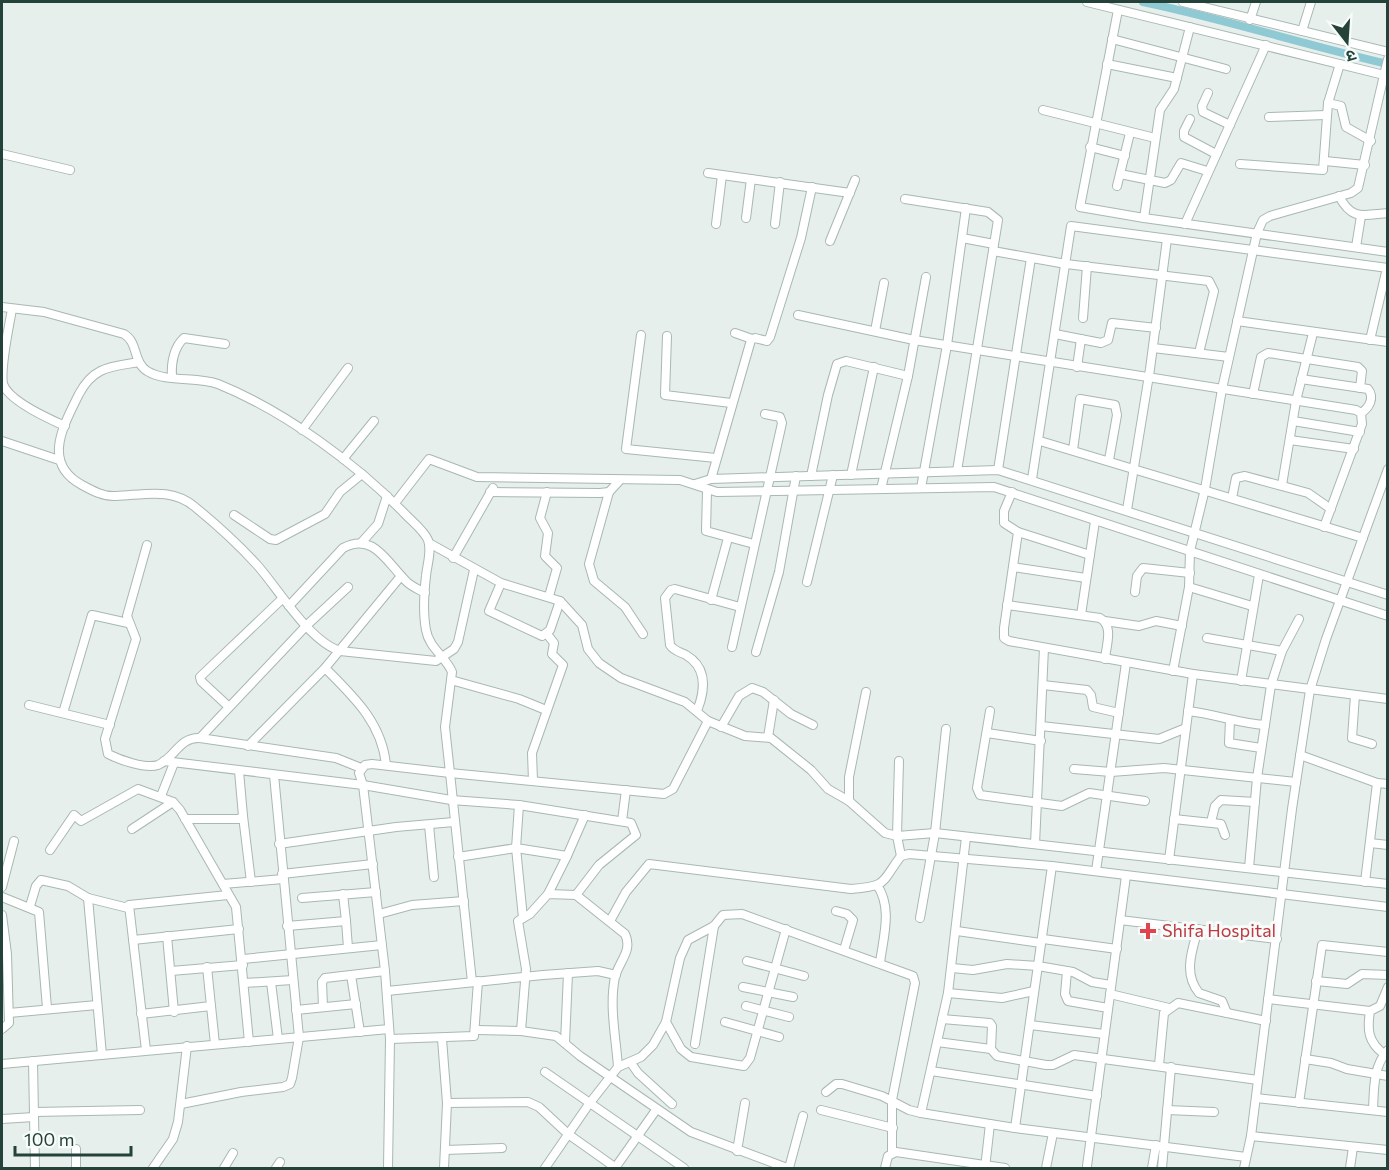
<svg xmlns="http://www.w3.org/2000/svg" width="1389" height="1170" viewBox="0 0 1389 1170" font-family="Commissioner,'Noto Sans Devanagari',sans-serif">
  <rect width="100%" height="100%" fill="#e6efeb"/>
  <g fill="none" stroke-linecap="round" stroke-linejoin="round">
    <path stroke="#8ec9d4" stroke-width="8" d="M1143,2C1225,19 1305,45 1388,64"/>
    <defs>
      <g id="minor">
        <polyline points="1087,2 1384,75 1358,188 1351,193 1270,216 1263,220 1257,233 1222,389 1205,489 1190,551 1189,587 1173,671"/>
        <polyline points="1183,2 1388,52"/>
        <polyline points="1118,10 1080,207 1144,218 1388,252"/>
        <polyline points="1250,20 1256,2"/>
        <polyline points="1302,31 1311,2"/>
        <polyline points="1112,39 1226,69"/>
        <polyline points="1388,59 1384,75 1388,76"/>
        <polyline points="1107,64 1177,78"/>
        <polyline points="1208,93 1202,106 1203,112 1230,125"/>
        <polyline points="1328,103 1341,106 1346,127 1371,141"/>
        <polyline points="1043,110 1155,138"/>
        <polyline points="1269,117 1326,115"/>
        <polyline points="1190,119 1184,131 1184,137 1216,154"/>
        <polyline points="1090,147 1125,156"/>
        <polyline points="2,154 70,170"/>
        <polyline points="1325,161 1365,165"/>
        <polyline points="1240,164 1323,170 1328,103 1340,64"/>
        <polyline points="708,173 850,193"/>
        <polyline points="1120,174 1165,183 1171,180 1181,163 1207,171"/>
        <polyline points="1117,186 1130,133"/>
        <path d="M1339,196C1352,221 1363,215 1388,213"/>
        <polyline points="905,199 988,212 998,220 957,471"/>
        <polyline points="746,218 751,179"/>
        <polyline points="1144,218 1160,110 1174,89 1190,27"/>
        <polyline points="716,224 722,175"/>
        <polyline points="775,224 780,182"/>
        <polyline points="1185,224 1266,45"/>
        <polyline points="962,238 994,244"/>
        <polyline points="830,241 855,180"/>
        <polyline points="1356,247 1361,216"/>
        <polyline points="993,251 1066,264 1209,281 1214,291 1199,353"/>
        <path d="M2,307L44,312L124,334C138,342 133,362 147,371C167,383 197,376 218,384C285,411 358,465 407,516C414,523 424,531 428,540C432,551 427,565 426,576C424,593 423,614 426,630C429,648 446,657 452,672L445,727L450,773L372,764L365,765L359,773L363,785L385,971L390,1039L388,1168"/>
        <path d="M12,309C9,327 0,367 3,384C9,401 49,419 65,426"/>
        <polyline points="798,315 914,340 1356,410 1361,413 1362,424 1324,527"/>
        <polyline points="1083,318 1087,266"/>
        <polyline points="1237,321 1388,342"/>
        <polyline points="875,331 884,283"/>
        <polyline points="735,333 752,339"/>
        <polyline points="1055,334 1101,343 1108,340 1112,323 1156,328"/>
        <polyline points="641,335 626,449 716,458"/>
        <polyline points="667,336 665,395 731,403"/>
        <polyline points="1370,340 1387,268"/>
        <polyline points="1153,348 1229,357"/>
        <path d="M139,362C111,367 94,366 79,394C64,425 41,463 82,485C93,491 104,497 116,496C144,495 172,487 195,507C217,525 239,545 258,566C279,590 309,641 340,651L436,661L454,649L458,642L474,570"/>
        <polyline points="1077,367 1081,339"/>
        <path d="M172,376C171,363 174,347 184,338L225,344"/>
        <path d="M1301,379L1368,389C1375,398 1369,408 1361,413"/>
        <polyline points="1253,394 1261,357 1268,353 1358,367 1362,371 1360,388"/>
        <polyline points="1293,421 1360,432"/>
        <polyline points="302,430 348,368"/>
        <polyline points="1290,440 1354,449"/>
        <polyline points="2,441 59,460"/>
        <polyline points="1040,441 1363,538"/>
        <polyline points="1073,450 1080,399 1115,405 1117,415 1109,460"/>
        <polyline points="343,459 374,421"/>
        <polyline points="998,470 1031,258"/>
        <polyline points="851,475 874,367"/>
        <polyline points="811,476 828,395 837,364 846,361 908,376"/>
        <polyline points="711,479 751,340 755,338 767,341 770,337 801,238 812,187"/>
        <polyline points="1032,479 1071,226 1388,268"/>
        <polyline points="695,484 711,479 998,470 1388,595"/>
        <polyline points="1282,485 1296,401 1313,333"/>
        <polyline points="921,488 947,345 966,208"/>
        <polyline points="881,489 908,376 926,277"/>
        <polyline points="707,491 706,531 754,544"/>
        <polyline points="490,492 600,493 609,492 620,480"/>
        <polyline points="547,492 540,518 548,533 545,556 557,568 549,596"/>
        <polyline points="609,492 589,564 594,581 625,607 643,634"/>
        <polyline points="1012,492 1004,511 1004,523 1018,532 1004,628 1004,638 1009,641 1193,674 1388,699"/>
        <polyline points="1232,498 1236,478 1245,476 1308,493 1331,509"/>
        <polyline points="395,503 429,459 477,477 680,480 717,492 994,487 1388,616"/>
        <polyline points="1127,510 1150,369 1167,239"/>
        <polyline points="234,515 270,539 276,540 325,514 340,492 362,474"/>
        <polyline points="1018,532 1090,555"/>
        <polyline points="361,543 378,524 387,496"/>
        <polyline points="429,543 501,583 560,601 582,625 588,649 599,663 621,678 685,702 708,721 673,789 664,794 450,773 472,982"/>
        <path d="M147,545L127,616L136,639L105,739L108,754C120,760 145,769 158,765C175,758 179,737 200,738L336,758L361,768"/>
        <polyline points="453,558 493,488"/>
        <polyline points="1013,567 1086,578"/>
        <polyline points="807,582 833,475"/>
        <polyline points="501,583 489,611 542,636 550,630 560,601"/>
        <polyline points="1189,587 1252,606"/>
        <polyline points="1135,592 1137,576 1143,568 1190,573"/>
        <polyline points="711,600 728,538"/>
        <path d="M1007,605L1100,618C1114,626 1106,646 1105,659"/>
        <path d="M289,606L343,548C373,532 386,561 405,580C410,586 418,589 425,593"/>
        <polyline points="1081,615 1095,521"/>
        <polyline points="1105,621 1139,626 1156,621 1182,626"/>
        <polyline points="1207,638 1282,651"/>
        <polyline points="732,647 782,423 780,417 765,414"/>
        <polyline points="756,652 779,572 796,476"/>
        <path d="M325,668C354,697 382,723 386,765"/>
        <polyline points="451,680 519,699 546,710"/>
        <polyline points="1241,681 1259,575"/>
        <polyline points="1043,685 1087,690 1091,695 1093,707 1119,713"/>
        <polyline points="1355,695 1352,738 1372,744"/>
        <polyline points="29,705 110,725"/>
        <polyline points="229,707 201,681 200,677 282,599"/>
        <path d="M697,711C705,691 708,668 686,655C680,652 674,651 670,645L665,598L671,590L675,589L740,607"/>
        <polyline points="990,711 977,788 980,795 1062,806 1089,793 1145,801"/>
        <path d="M1188,711C1215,714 1238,723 1265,725"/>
        <polyline points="63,713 92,615 128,623"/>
        <polyline points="1230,720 1229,743 1261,748"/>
        <polyline points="708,721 745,736 771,738 811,770 828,789 849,801 885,833 897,836 935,833 1388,884"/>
        <polyline points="1041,726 1159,739 1186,728"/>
        <polyline points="721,727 739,696 752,688 763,692 791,714 813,725"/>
        <polyline points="987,733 1041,741"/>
        <polyline points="768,737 774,700"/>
        <polyline points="200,738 307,625 348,587"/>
        <polyline points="248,746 325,668 401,576"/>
        <polyline points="1300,755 1377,783 1388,784"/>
        <polyline points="164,761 363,785 451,800 519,805 631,823 636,835 599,865 576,895 548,894 530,914 518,921 526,969 521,1031"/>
        <polyline points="899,761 897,836 901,856"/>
        <polyline points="1074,769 1111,772 1164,768 1296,782"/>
        <polyline points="533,781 532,753 563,665 552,654 554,643 547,634"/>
        <polyline points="161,796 174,763"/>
        <polyline points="849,801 849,777 866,692"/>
        <polyline points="519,805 516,848 523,918"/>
        <polyline points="243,816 251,882"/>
        <polyline points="185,819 239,819 243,816 239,771"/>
        <polyline points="1174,819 1221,824 1225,835"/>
        <polyline points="622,821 626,790"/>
        <polyline points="1211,822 1215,806 1221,800 1255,802"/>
        <polyline points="429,825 434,877"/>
        <polyline points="132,829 173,802"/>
        <polyline points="1370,843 1388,845"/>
        <polyline points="279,844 396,827 454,822"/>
        <polyline points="1035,844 1044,648"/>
        <polyline points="50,850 74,815 81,821 138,789 173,802 180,810 236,907 249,1042"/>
        <polyline points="567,856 585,815"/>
        <polyline points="458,857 516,848 567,856 548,894"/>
        <polyline points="1169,860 1193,674"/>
        <polyline points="1249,868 1257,778 1271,685 1282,651 1299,619"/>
        <polyline points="1096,871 1126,663"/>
        <polyline points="282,874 373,864"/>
        <polyline points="1365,882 1377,783"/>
        <polyline points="223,884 283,879"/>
        <path d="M877,885C893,908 883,938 880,963"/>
        <polyline points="2,887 14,841"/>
        <polyline points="2,897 39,912 47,1008"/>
        <polyline points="88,898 102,1055"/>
        <polyline points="302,898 376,892"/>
        <polyline points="30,906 36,886 41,880 68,886 88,898 128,908"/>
        <polyline points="836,911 847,914 853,920 844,950"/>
        <polyline points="379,914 412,905 464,901"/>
        <polyline points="2,915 7,954 9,1023 2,1029"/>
        <polyline points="920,918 935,833 946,729"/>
        <polyline points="1120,920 1277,939"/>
        <polyline points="346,921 348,948"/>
        <path d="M610,921L626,892L649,864L851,889C889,886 881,882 901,856L909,854L1052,866L1388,907"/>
        <polyline points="287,926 346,921 343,894"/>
        <path d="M1198,929C1192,951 1183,973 1199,993L1222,1001L1227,1013"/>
        <polyline points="957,931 1041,943"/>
        <polyline points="167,936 174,1012"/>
        <polyline points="1043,939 1117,949"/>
        <polyline points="133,940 239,929"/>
        <polyline points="243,959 382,945"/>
        <polyline points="747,961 804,976"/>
        <polyline points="952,968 973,970 1007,964 1038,966 1073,972 1092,982 1111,985"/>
        <polyline points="171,971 243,965"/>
        <polyline points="1067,971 1065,994 1068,1001 1108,1008"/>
        <polyline points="351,975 360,1032"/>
        <polyline points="1316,981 1347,984 1362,974 1388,975"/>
        <polyline points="271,982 278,1039"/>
        <polyline points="244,983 293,980"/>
        <polyline points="743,987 793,997"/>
        <polyline points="387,991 543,975 598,971 616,975"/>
        <polyline points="948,993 1002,998 1034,991"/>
        <polyline points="1110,994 1169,1008"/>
        <polyline points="1268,999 1370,1011 1380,1006 1388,987"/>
        <polyline points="211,1006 215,1044"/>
        <polyline points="746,1006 789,1017"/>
        <polyline points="323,1007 322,982 325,978 385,971"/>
        <polyline points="296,1010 356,1004"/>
        <path d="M1370,1011C1367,1030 1368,1042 1384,1054"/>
        <polyline points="9,1013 97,1005"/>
        <polyline points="141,1014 211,1006 207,967"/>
        <polyline points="942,1019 990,1023 992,1026 991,1049 997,1056 1046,1065 1053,1065 1074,1055 1258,1080"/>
        <polyline points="666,1022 681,1049 691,1057 744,1066 750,1058 786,929"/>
        <polyline points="725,1022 779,1037"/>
        <polyline points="1030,1025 1104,1034"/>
        <polyline points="477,1030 521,1031 556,1036 580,1056 691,1132 787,1168"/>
        <polyline points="390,1039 474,1036 478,981"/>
        <polyline points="442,1039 447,1103 444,1168"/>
        <polyline points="937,1042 991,1049"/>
        <polyline points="565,1043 568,973"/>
        <polyline points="695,1044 714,926"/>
        <polyline points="146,1050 129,905 228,895"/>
        <polyline points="1305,1059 1331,1063 1347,1069 1388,1076"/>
        <polyline points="33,1061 35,1168"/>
        <polyline points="631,1063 638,1073 672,1104"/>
        <polyline points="2,1064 389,1029"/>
        <polyline points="1159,1065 1164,1013 1178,1003 1266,1021"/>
        <polyline points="618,1067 641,1057 653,1045 666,1022 680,958 688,940 714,926 723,915 742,914 913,976 915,983 892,1100 892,1153"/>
        <polyline points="931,1071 1097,1096"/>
        <polyline points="545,1072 684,1168"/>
        <polyline points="826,1092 836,1084 842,1084 882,1096 909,1110 921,1113 1015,1128 1246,1157"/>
        <polyline points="1256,1098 1388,1112"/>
        <polyline points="447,1103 528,1102 539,1107 568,1134 616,1168"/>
        <polyline points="1299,1103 1322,945 1388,952"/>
        <polyline points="181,1104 241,1092 283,1087 290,1084 292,1078 299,1037 274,775"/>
        <polyline points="821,1110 893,1128"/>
        <polyline points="1167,1110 1214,1112"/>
        <path d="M1373,1110C1374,1089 1373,1066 1388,1050"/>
        <polyline points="34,1112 140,1110"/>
        <polyline points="921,1113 948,993 966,837"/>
        <polyline points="2,1119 34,1117"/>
        <polyline points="1015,1128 1052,866"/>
        <polyline points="1251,1136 1388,1150"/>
        <polyline points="445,1150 502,1148"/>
        <polyline points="737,1151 745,1103"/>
        <polyline points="1087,1166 1126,876"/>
        <polyline points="76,1168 76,1149"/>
        <polyline points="153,1168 173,1139 178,1122 187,1046"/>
        <polyline points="224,1168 233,1153"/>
        <polyline points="276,1168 280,1162"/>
        <path d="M545,1168L589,1104L618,1067C616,1038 609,1006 615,977C619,961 633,951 625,934L576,895"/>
        <polyline points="615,1168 656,1110"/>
        <polyline points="789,1168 803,1116"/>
        <polyline points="885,1168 888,1156 896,1152 1005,1168"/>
        <polyline points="985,1168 990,1124"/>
        <polyline points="1046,1168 1053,1133"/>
        <polyline points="1152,1168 1156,1145"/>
        <polyline points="1162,1168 1171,1067"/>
        <polyline points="1244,1168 1251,1136 1292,809 1310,690 1326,639 1388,469"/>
        <polyline points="1350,1168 1353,1147"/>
      </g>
    </defs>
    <use href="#minor" stroke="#a8b8b2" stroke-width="10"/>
    <use href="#minor" stroke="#fff" stroke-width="8"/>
  </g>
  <path fill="#e0444e" stroke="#f7fbf9" stroke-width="2" d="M1145 922h6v6h6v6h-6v6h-6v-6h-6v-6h6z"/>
  <g text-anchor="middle" stroke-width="6" stroke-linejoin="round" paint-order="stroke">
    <g font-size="18" fill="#be3a42" stroke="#f7fbf9" text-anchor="start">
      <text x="1162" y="937">Shifa Hospital</text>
    </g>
  </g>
  <rect width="1389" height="1170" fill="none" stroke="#24423a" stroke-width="6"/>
  <g transform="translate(1347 42) rotate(163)" stroke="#f7fbf9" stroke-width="4.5" paint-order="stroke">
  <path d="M0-4.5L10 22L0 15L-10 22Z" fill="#24423a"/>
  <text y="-9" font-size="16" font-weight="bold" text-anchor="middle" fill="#24423a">उ</text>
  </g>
  <path d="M15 1146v9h116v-9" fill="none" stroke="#24423a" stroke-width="3"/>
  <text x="24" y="1146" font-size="18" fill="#24423a" stroke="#f7fbf9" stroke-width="4.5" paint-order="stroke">100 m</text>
</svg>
